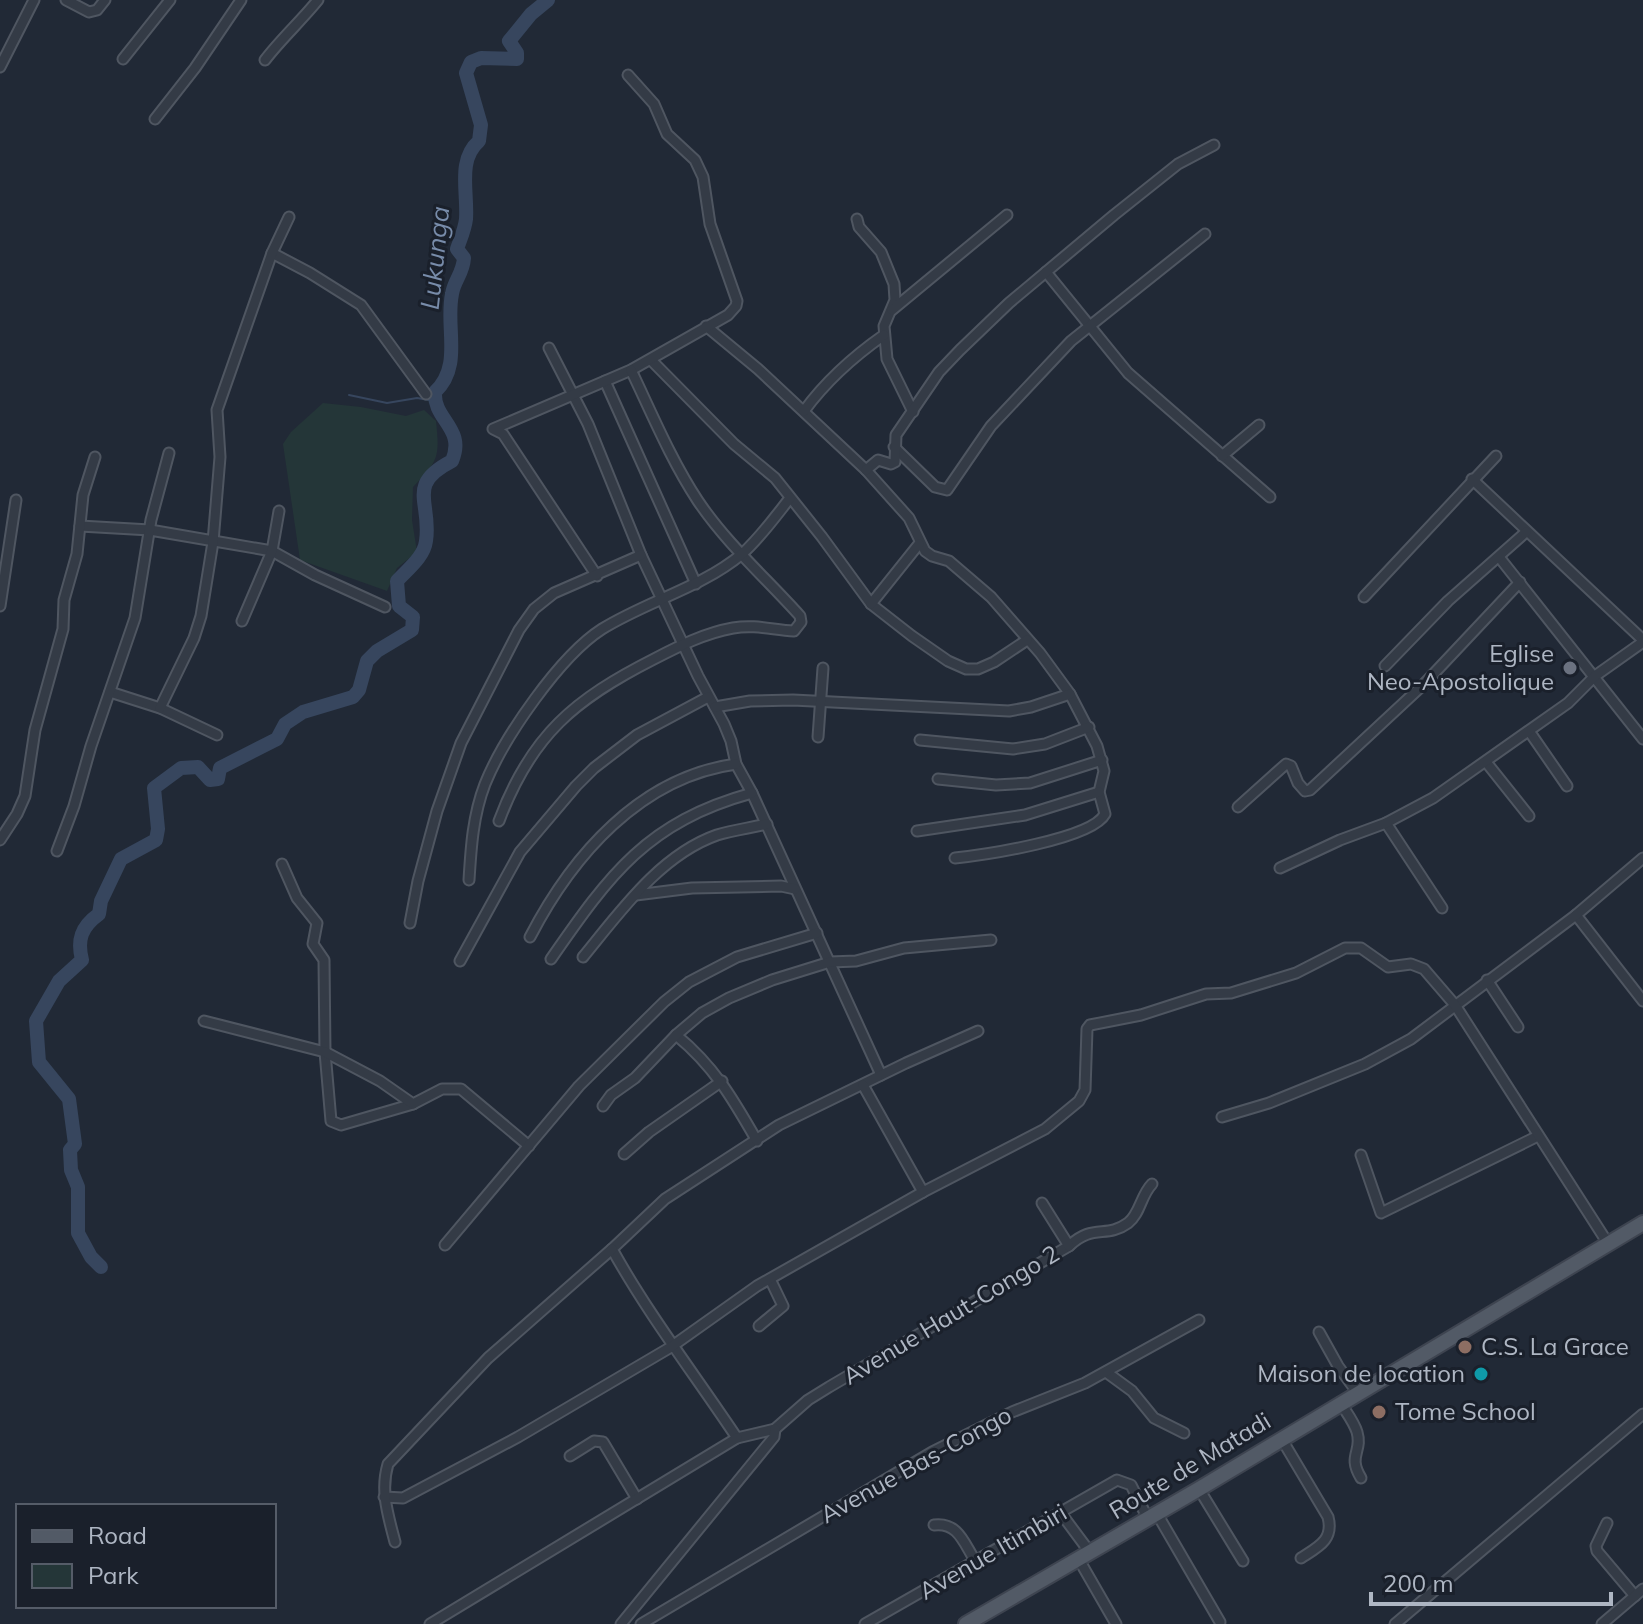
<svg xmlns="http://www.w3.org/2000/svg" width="1643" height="1624" viewBox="0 0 1643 1624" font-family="Mulish,sans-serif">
  <rect width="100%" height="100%" fill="#212936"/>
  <path fill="#243638" d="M323,403L361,407L406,416L424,410L436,421C440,458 438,461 413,487L412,520L417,552L397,568L387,591L300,560L283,444L291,432Z"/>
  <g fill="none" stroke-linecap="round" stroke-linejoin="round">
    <polyline stroke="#37465e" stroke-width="2" points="349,395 387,403 417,398 435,401"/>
    <path stroke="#37465e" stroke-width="14" d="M101,1267L91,1257L78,1233V1187L71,1170L70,1150L75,1144L69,1099L39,1062L36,1021L59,981L82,960C77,940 81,927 99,914L101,901L121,859L156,840L158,829L154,788L181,768L198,767L210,780L218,779L220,768L277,739L285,724L303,712L353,697L359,690L367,661L377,651L412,630L413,617L399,606L397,581C408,569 424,557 426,541C432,502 405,485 452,461C466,428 433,420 435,392C463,366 445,327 452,294C454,280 463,274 464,258L457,249C460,240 465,229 466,219C468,192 457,160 479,141L481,125L466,73L471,62L481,58L517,59V53L509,41L531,14L548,0"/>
    <defs>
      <g id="minor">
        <polyline points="66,0 89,12 97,10 105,0"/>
        <polyline points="123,59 170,0"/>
        <path d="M265,60C281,39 301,21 318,0"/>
        <polyline points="0,67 34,0"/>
        <polyline points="155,119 195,68 241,0"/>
        <polyline points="857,219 859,227 881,252 894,284 895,300 884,326 887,359 913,412"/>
        <polyline points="272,253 310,273 361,305 426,394"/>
        <polyline points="1046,272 1128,373 1270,497"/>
        <polyline points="892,310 1007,215"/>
        <path d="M706,326L758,369L866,470L909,518L925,551L932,556L949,561L991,597L1040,653L1070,694L1097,746L1104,771L1099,792L1105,814C1092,839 984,855 955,858"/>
        <polyline points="549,348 588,424 641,555 698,676 724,724 731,741 736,764 752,793 881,1075"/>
        <polyline points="651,360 734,444 775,478 822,537 871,604 912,636 948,661 966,669 978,669 994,662 1027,640"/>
        <polyline points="605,381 696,584"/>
        <path d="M804,411C826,381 854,356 884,335"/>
        <polyline points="894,447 935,487 947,490 991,426 1071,341 1205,234"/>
        <polyline points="1222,456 1259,425"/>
        <polyline points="866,470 878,460 891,464 895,462 896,435 939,372 960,350 1009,303 1114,215 1178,164 1214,145"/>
        <polyline points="1472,479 1643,640"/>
        <polyline points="80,526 150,530 272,551 315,575 385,607"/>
        <polyline points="1499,557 1643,739"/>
        <polyline points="597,576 503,434 493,429 631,370 728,315 736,306 737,301 710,224 703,177 695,160 667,134 654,104 628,75"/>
        <polyline points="1364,597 1496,456"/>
        <polyline points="871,604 919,544"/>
        <polyline points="0,606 16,500"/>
        <polyline points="242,621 272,551 279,511"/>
        <polyline points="1385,666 1448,601 1526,532"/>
        <polyline points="110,692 160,708 217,735"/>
        <polyline points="715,707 750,701 793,700 1009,711 1031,707 1070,694"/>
        <polyline points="160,708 194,638 201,616 213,542 220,457 217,410 272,253 289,217"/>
        <polyline points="1529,731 1567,786"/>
        <polyline points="818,737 823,668"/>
        <polyline points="920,740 1013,749 1045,744 1089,727"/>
        <polyline points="1486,762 1529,816"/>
        <polyline points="938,779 996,785 1030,783 1102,760"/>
        <polyline points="1238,807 1286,764 1291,766 1298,783 1305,791 1310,790 1424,684 1520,582"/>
        <path d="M499,821C531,735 575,699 654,659C679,646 705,633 733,628C755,624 773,630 794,631L801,622L800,616C766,578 727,544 698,501C671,460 652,414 631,370"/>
        <polyline points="1386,823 1442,908"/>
        <polyline points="917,831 1025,815 1099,792"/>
        <polyline points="0,840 17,814 25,796 35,730 63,629 64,600 77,554 83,495 95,457"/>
        <polyline points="57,851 74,806 91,746 135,618 151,520 169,453"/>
        <polyline points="282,864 297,898 317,923 313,944 324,960 325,1052 331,1121 341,1125 413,1104"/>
        <polyline points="1280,868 1340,840 1386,823 1433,798 1568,703 1595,676 1643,642"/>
        <path d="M469,880C471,847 473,815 485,784C504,737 560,656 602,629C647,601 701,588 742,554C760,538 775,517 790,498"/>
        <polyline points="636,895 692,888 781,886 795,889"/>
        <polyline points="1576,915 1643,1001"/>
        <polyline points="410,923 418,881 437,811 461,743 519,630 534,609 554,593 641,555"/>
        <path d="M530,937C572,856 640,777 736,764"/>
        <path d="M583,957C620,912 660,855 717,835C733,830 750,828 767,824"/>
        <path d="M551,959C610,874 647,822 752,793"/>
        <polyline points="460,961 520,852 576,786 594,768 637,735 708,697"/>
        <polyline points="1487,980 1518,1027"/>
        <polyline points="204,1021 325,1052 380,1081 413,1104 442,1089 461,1089 529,1146"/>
        <path d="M978,1031L906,1063L779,1125L665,1199L612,1249C648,1314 695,1375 737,1438L775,1429L808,1400L829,1387L1069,1246C1093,1223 1106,1239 1128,1223C1140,1214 1141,1195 1152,1184"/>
        <path d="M676,1035C714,1066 733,1099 757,1141"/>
        <polyline points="863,1085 923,1192"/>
        <polyline points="603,1106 611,1095 635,1078 676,1035 702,1013 729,998 772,980 830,962 856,961 904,948 991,940"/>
        <polyline points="1222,1117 1269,1103 1365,1064 1411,1039 1576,915 1643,858"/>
        <polyline points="624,1154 649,1132 722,1081"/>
        <polyline points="1361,1155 1381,1213 1538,1136"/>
        <polyline points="1042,1203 1069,1246"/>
        <polyline points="445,1245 579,1086 664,1002 689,982 737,957 817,933"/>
        <polyline points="759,1326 783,1306 770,1279"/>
        <polyline points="1319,1332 1338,1366 1357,1392"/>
        <polyline points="1106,1372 1132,1391 1154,1418 1184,1433"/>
        <path d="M1340,1402C1346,1412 1354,1422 1357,1432C1363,1452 1347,1455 1361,1478"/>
        <path d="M1281,1438L1328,1517C1334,1540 1318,1547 1301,1558"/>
        <polyline points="570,1456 594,1441 603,1442 637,1499"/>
        <polyline points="1199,1489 1243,1561"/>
        <polyline points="384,1497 403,1498 518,1437 671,1347 757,1286 923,1192 1045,1129 1079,1101 1085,1090 1087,1029 1090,1025 1141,1015 1206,994 1231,993 1296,973 1345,948 1361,948 1388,967 1411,964 1424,969 1455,1005 1609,1245"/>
        <polyline points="1060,1512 1089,1551"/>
        <polyline points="1156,1512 1220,1622"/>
        <polyline points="1607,1523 1596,1546 1597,1551 1635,1596"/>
        <path d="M934,1525C959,1522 964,1544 976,1562"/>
        <path d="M395,1542C388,1515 380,1491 388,1464L488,1358L612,1249"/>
        <polyline points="1078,1558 1116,1624"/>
        <polyline points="430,1624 737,1438"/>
        <polyline points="621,1624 774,1437 775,1429"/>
        <polyline points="641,1624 932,1452 1012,1412 1085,1383 1199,1320"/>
        <polyline points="865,1624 1117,1480 1131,1485 1147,1517"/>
        <polyline points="1395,1624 1643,1414"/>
        <polyline points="1602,1624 1643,1589"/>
      </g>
      <polyline id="primary" points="966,1624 1199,1489 1643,1223"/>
    </defs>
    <use href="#minor" stroke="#4f5661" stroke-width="13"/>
    <use href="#primary" stroke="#3e4450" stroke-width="18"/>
    <use href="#minor" stroke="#343b46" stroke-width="9"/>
    <use href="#primary" stroke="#525a66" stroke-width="14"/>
  </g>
  <circle fill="#6b7280" stroke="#1a202b" stroke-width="3" cx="1570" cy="668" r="8"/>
  <g fill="#8d6e63" stroke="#1a202b" stroke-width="3">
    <circle cx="1465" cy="1347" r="8"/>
    <circle cx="1379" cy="1412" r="8"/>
  </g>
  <circle fill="#0f9aa8" stroke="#1a202b" stroke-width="3" cx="1481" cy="1374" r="8"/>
  <g text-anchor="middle" stroke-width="6" stroke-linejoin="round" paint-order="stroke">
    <g font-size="24" fill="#aeb6c3" stroke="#1a202b" text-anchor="end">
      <text x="1554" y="662">Eglise<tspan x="1554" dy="28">Neo-Apostolique</tspan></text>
      <text x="1481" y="1355" text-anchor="start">C.S. La Grace</text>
      <text x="1465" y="1382">Maison de location</text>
      <text x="1395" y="1420" text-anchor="start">Tome School</text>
    </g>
    <g font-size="24" fill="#aeb6c3" stroke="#1a202b">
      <text transform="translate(951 1315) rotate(-31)" y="8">Avenue Haut-Congo 2</text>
      <text transform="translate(916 1465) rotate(-29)" y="8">Avenue Bas-Congo</text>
      <text transform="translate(1190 1466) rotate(-31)" y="8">Route de Matadi</text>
      <text transform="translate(993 1552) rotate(-30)" y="8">Avenue Itimbiri</text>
    </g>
    <g font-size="26" font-style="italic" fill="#788caa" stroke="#1a202b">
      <text transform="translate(435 258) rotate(-84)" y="9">Lukunga</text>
    </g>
  </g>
  <rect x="16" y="1504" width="260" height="104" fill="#1a202b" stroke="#555c68" stroke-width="2"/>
  <rect x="32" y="1530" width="40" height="12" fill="#525a66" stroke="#555c68" stroke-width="2"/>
  <text x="88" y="1544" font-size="24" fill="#aeb6c3">Road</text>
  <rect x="32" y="1564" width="40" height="24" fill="#243638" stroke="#555c68" stroke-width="2"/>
  <text x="88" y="1584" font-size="24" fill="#aeb6c3">Park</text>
  <path d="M1371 1592v12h240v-12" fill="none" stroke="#aeb6c3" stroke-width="4"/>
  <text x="1383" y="1592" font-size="24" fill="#aeb6c3" stroke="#1a202b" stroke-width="6" paint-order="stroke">200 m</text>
</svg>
